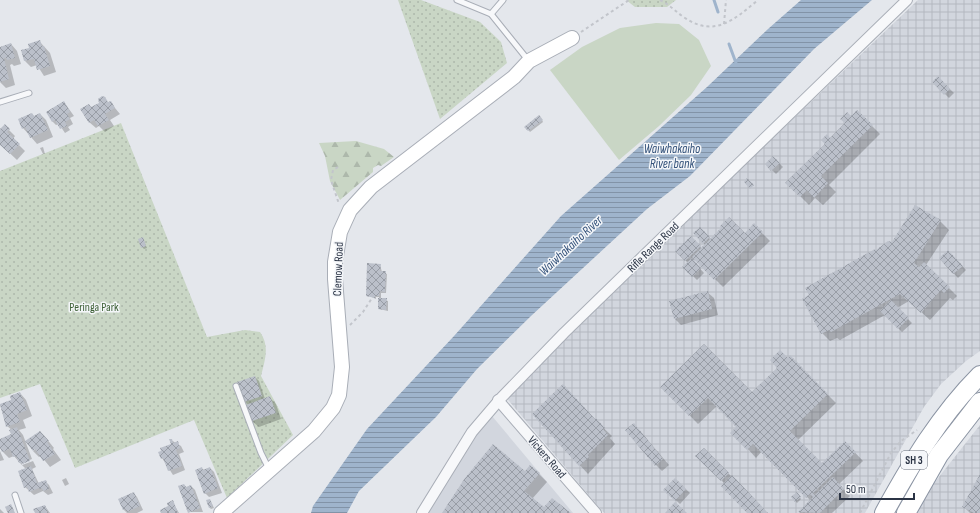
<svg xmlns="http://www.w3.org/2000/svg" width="980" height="513" viewBox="0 0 980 513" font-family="'Sofia Sans Condensed',sans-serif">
  <defs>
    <pattern id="industrial-grid" width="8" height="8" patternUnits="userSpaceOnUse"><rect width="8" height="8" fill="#d2d6de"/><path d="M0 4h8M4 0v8" fill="none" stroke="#b4b8c0"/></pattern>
    <pattern id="grass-dots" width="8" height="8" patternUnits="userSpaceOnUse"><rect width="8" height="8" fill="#c9d6c5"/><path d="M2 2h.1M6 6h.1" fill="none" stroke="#adb8ab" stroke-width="1.8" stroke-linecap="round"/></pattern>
    <pattern id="forest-firs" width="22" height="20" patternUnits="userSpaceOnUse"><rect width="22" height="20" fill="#c9d6c5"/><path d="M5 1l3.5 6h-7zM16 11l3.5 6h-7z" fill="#adb8ab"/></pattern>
    <pattern id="water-rules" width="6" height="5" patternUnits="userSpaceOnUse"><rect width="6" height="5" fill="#9fb4cc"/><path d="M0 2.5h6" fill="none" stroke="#8293a7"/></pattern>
    <pattern id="building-cross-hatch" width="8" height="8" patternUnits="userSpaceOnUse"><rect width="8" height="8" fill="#bbc0ca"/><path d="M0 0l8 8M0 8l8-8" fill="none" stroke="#989da6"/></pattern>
  </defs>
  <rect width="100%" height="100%" fill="#e4e7ec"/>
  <polygon fill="#d2d6de" points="492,416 573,513 424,513 457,455"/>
  <g fill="url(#industrial-grid)">
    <polygon points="918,0 980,0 980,351 966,361 941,384 924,407 865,513 604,513 509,401 506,392"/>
    <polygon points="980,425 980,513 915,513 931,487"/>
  </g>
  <g fill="url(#grass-dots)">
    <polygon points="398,0 421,0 480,22 501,42 507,63 440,119"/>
    <polygon points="626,0 676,0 667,7 635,7"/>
    <path d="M121,123L207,337L245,330L260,332C270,346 265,360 261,376L293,435L227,498L194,420L75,468L40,384L0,398V171Z"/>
  </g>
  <polygon fill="url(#forest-firs)" points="356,141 384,149 394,157 381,166 378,165 373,168 373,172 340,200 330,181 325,156 319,143"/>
  <polygon fill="#c9d6c5" points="656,23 679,24 699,40 711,66 691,95 659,126 619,160 550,70 582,47 620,28"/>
  <polygon fill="url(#water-rules)" points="801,0 872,0 814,49 690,176 647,209 531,316 477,369 436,417 359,491 347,513 311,513 313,506 367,429 454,336 561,216 707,87 768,29"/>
  <g fill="#0003">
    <polygon points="40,42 50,53 56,72 44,76 37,65 31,67 25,61 22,51 31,49"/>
    <polygon points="11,44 17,51 21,64 14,66 12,64 10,65 15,85 6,88 0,82 0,48"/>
    <polygon points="938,78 954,93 949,98 933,82"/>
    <polygon points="64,102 74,116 70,118 73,124 68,127 70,130 65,133 59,124 56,125 52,121"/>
    <polygon points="110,102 120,114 110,120 114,126 105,132 99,126 96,128 89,122 92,108"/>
    <polygon points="857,111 880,134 829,185 836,192 823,205 815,198 809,205 787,183"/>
    <polygon points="32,114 35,117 40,114 46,120 53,137 37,144 31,137 23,128"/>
    <polygon points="541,118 543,122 530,132 526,127"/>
    <polygon points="5,126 15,136 13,139 25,151 17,160 0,144 0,129"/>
    <polygon points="43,147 45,154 43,154 40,148"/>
    <polygon points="773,157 783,167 776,174 766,164"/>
    <polygon points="915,206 940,221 949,230 926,265 957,296 953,300 950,298 930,320 909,301 897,308 912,323 902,332 885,315 840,340 837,338 830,341 822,333 877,252 893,243"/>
    <polygon points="754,225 770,241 723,287 695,259 693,261 704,273 697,280 684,267 688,263 676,251 691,237 702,249 705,245 695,233 700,228 711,240 745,234"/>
    <polygon points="143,239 147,248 144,249 142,247"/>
    <polygon points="952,255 966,270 958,278 940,259"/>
    <polygon points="380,265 382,272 387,274 386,293 381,293 381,299 388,301 388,311 379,309 379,297 376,297 376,299 367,295"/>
    <polygon points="707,292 714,298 718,315 681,325 675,319"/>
    <polygon points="790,357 836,403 798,440 822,465 845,442 863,461 839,484 850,496 832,513 800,513 799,512 810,500 762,451 756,458 748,449 731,433 738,427 717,406 698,424 662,387 752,394"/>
    <polygon points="255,377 259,381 265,399 270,398 276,404 281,419 259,427 252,421 248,405 245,402 238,383"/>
    <polygon points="20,393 26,400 32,416 23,420 26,428 19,430 23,435 32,459 22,463 22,465 33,461 36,467 32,469 39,484 45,481 49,485 53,493 48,495 43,491 34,495 25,487 26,469 20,463 14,456 9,458 3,452 0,445 0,440 12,435 12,430 7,426 0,405 13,400"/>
    <polygon points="533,414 595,420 612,436 610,438 615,444 588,474"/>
    <polygon points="640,431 669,465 662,471 656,465"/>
    <polygon points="46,438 54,448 53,449 61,460 50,467 41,456 39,457 33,451"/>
    <polygon points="171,440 181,446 184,452 179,454 185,470 173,475 162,458 162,451 172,444"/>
    <polygon points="704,449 732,477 767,513 749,513 725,484 697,456"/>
    <polygon points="0,451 4,460 0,461"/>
    <polygon points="210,468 214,472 222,493 209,497 205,493 197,471"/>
    <polygon points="525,473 539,474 547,482 532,499 544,509 569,513 443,513"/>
    <polygon points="980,476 980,513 970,513 964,507"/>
    <polygon points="66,478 69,484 65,486 62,480"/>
    <polygon points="675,479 690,493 680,504 665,490"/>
    <polygon points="184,485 187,488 191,486 195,490 203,512 189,512"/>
    <polygon points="133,493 137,497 143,510 137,513 127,513 123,509"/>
    <polygon points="797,494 801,499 797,503 792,497"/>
    <polygon points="210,500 214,508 211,509 209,507"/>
    <polygon points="172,501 179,513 162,513 170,507"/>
    <polygon points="45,506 50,513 36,513"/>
    <polygon points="0,509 4,513 0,513"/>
  </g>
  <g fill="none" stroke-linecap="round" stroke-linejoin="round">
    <g stroke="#9fb4cc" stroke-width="3">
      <polyline points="714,0 718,12"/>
      <polyline points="729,44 736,63"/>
    </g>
  </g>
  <g fill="url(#building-cross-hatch)">
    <polygon points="40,40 42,46 44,46 50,66 37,70 34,59 24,61 21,50 29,48 28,44"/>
    <polygon points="11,43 15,58 7,60 6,58 4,58 9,79 0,82 0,47"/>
    <polygon points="938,76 950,89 944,95 932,82"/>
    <polygon points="102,96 105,97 108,102 111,101 115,108 105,114 109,120 98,126 94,120 89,123 80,109 89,104 91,107 99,103 98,99"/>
    <polygon points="64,101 70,112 67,114 70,119 65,122 67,126 60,129 55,120 52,122 46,112"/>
    <polygon points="857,110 873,125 821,176 828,183 814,198 807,190 800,197 785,183 825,144 821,140 827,134 830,138 845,123 840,119 847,112 851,116"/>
    <polygon points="32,113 34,116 40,113 48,130 30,138 25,127 22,129 18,119"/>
    <polygon points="539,115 543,120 528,131 524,127"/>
    <polygon points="5,124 10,129 7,132 20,144 10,154 0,145 0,129"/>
    <polygon points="773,156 780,163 771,171 765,164"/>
    <polygon points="747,178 754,185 750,189 744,182"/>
    <polygon points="915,205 941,220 914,263 919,267 924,262 950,287 944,293 941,290 921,313 900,294 831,332 829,330 821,334 802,299 809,295 805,288 875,249 876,250 888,241 892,242"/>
    <polygon points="729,217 745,233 754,223 763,232 714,280 692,257 721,228 720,226"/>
    <polygon points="700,227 710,237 703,244 693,233"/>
    <polygon points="691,236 701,246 685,261 675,251"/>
    <polygon points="143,237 146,246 141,248 138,239"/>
    <polygon points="948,250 963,266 953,274 939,258"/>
    <polygon points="692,258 701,268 692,277 682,267"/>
    <polygon points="367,263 381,264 380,271 386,271 385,292 380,291 379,296 375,296 375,298 366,296"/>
    <polygon points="708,291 712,309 674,319 669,301"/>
    <polygon points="378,298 387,298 386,310 378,309"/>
    <polygon points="891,300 909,318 898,329 880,311"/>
    <polygon points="704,344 752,392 777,368 770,360 780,350 788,358 790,355 828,394 790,431 822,463 845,441 856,452 813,493 815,495 833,477 844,489 820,513 798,512 813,497 810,494 806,498 753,444 747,450 730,433 736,427 708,398 689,416 660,387"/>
    <polygon points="255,376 262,396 244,402 237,382"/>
    <polygon points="563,384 595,419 596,418 605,428 603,429 608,435 588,455 589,457 579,466 532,414"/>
    <polygon points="20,392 27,410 17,414 20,422 6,427 0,404 11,400 10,396"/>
    <polygon points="270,396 276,413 252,421 246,405"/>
    <polygon points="634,423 663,459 655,466 625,430"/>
    <polygon points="17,427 30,461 22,464 21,463 19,463 16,456 13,457 10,449 2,452 0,448 0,439 11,434 9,430"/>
    <polygon points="40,431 49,441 47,442 55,454 43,461 35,449 33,451 25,441"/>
    <polygon points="169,439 172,439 173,443 178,441 180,448 176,450 182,466 168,471 163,458 161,459 158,452 161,451 160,448 171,444"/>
    <polygon points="493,444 525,471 530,465 540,473 524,491 544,507 552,498 571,513 442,513 465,478"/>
    <polygon points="704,448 729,473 721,481 695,456"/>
    <polygon points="31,466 37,483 46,480 49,489 43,491 42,488 40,489 39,488 29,492 27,487 24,488 18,471"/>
    <polygon points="202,467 203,470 210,467 218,488 204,494 195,470"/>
    <polygon points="980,474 980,513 974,513 962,507"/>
    <polygon points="732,475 767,512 768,513 747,513 721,486"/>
    <polygon points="675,478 686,489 675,501 663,490"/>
    <polygon points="184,484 186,487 191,485 200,508 188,513 178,486"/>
    <polygon points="134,492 140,506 127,512 125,509 123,510 118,499"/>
    <polygon points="797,492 801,497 795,502 791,497"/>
    <polygon points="210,499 213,506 209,508 206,500"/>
    <polygon points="173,500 178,513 161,513 160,510 168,506 167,503"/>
    <polygon points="675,502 687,513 665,513"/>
    <polygon points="11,504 15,513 8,513 5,507"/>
    <polygon points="45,505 48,513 35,513 33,509"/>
  </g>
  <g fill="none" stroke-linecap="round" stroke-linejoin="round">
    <defs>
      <g id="lane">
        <polyline points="457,0 491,14 528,60"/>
        <polyline points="491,14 503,0"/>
        <polyline points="0,102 29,93"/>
        <polyline points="236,386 261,453 269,469"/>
        <polyline points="15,495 21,513"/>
      </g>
      <g id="street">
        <polyline points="498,400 596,513"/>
        <polyline points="422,513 472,432 501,398 564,333 907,0"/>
      </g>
      <polyline id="secondary" points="221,513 314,431 333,408 339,395 342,367 335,279 335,262 340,232 350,210 371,187 514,77 529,61 572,38"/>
      <g id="highway">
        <path d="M884,513C911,464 940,415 980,375"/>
        <polyline points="906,513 939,455 980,402"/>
      </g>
    </defs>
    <use href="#lane" stroke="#a9aeb7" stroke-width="7"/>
    <use href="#street" stroke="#a9aeb7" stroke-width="12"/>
    <use href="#secondary" stroke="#a9aeb7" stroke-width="16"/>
    <use href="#highway" stroke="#8b94a3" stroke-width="20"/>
    <g stroke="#c2c5cb" stroke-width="2" stroke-dasharray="3 3" stroke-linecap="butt">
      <path d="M660,0C670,5 676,12 685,18C715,38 735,19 758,0"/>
      <polyline points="724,24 726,0"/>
      <polyline points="581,32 629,0"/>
      <polyline points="338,167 333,170 331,180 339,204"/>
      <polyline points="350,325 363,312 372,298"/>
      <polyline points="860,513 891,453 901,441 917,430"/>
    </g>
    <use href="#lane" stroke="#f7f8fa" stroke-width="5"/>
    <use href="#street" stroke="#f7f8fa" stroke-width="10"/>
    <use href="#secondary" stroke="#fff" stroke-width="14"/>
    <use href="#highway" stroke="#fff" stroke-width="18"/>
  </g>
  <g text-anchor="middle" stroke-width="3" stroke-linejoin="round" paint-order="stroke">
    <rect fill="#f4f6f9" stroke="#676e7b" stroke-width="1" x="901" y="451" width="26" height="18" rx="3"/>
    <g font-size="11" font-weight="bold" fill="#2b3445">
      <text x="914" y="464">SH 3</text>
    </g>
    <g font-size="12" fill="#2b3445" stroke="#f4f6f9">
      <text transform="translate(653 247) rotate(-44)" y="4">Rifle Range Road</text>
      <text transform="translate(338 269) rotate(-88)" y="4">Clemow Road</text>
      <text transform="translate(547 457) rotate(49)" y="4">Vickers Road</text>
    </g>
    <g font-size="12" fill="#3f6138" stroke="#f4f6f9">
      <text x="94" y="311">Peringa Park</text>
    </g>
    <g font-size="13" font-style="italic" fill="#34527a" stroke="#f4f6f9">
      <text x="672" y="153">Waiwhakaiho<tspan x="672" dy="15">River bank</tspan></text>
      <text transform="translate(570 245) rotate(-43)" y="5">Waiwhakaiho River</text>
    </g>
  </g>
  <path d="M840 493v6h74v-6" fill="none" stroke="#2b3445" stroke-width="2"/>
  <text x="846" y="493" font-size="12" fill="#2b3445" stroke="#f4f6f9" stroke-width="3" paint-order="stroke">50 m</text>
</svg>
